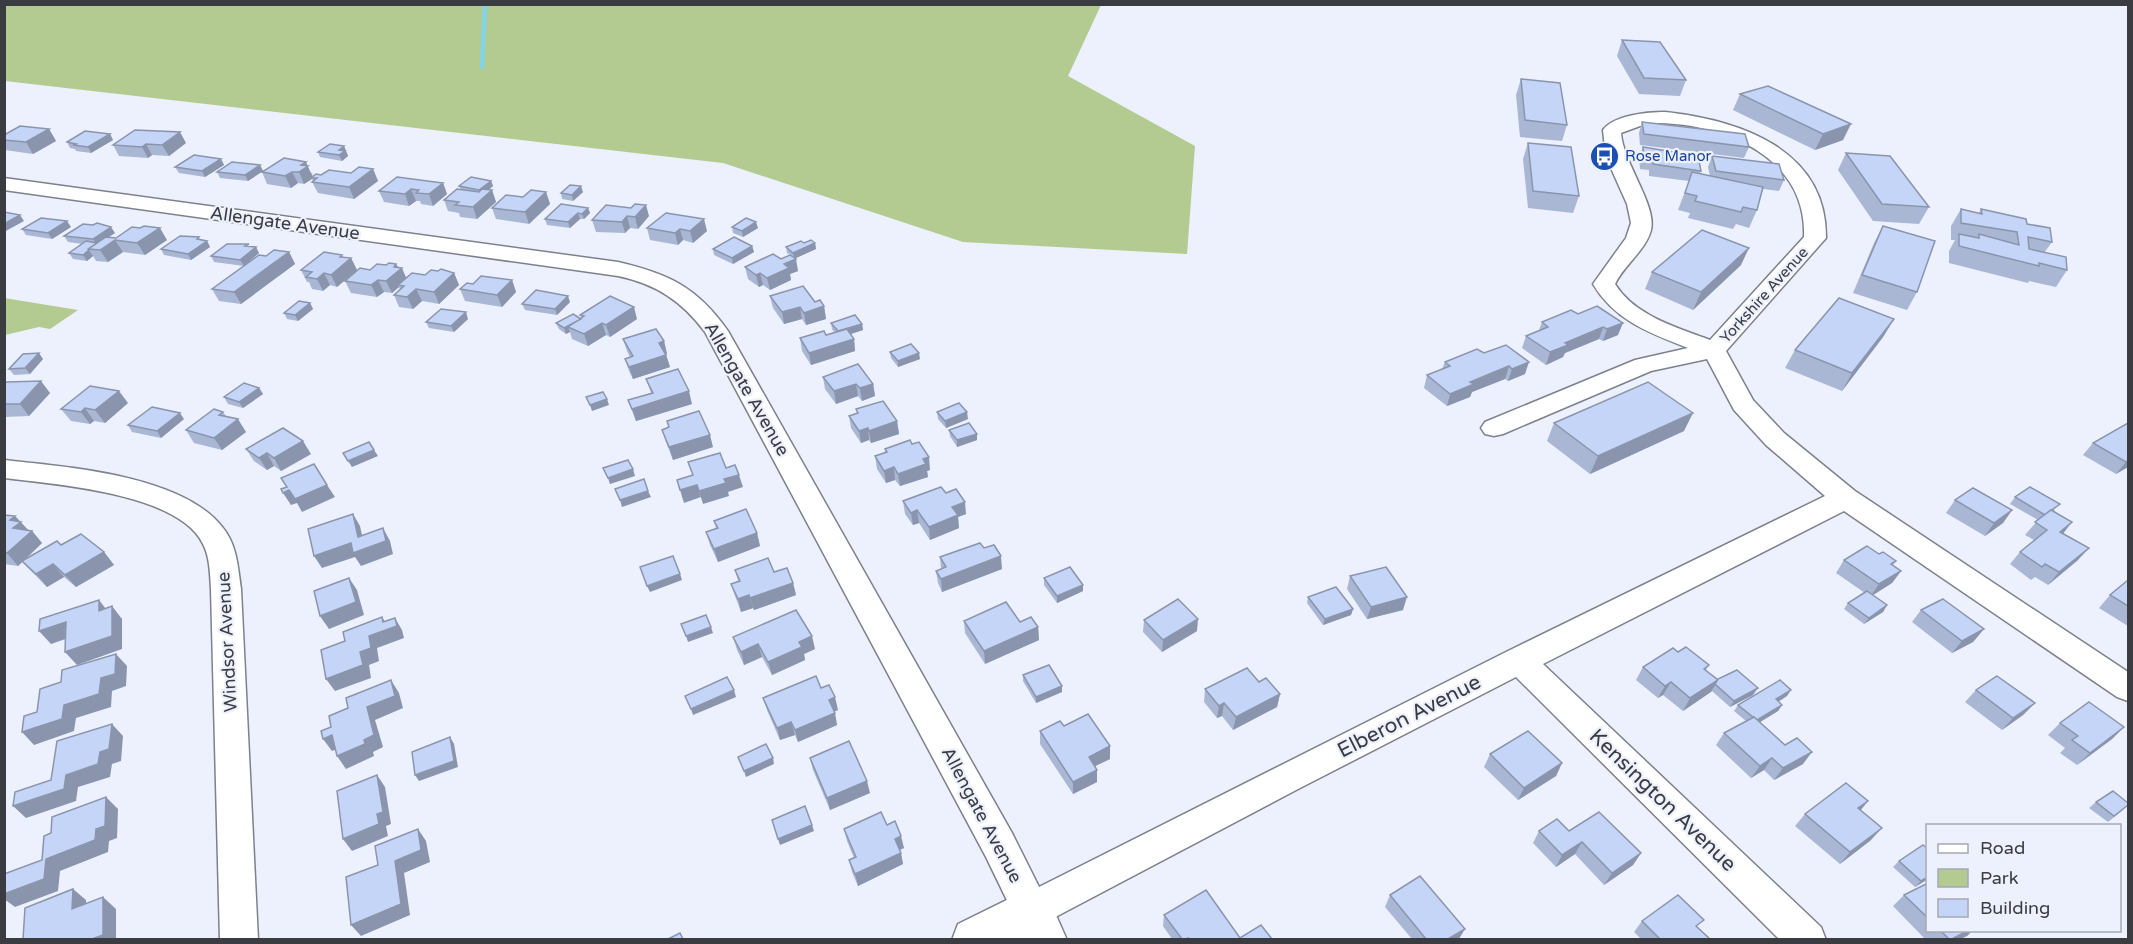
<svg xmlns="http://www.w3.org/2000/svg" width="2133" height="944" viewBox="0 0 2133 944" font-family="'Varela Round',sans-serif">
  <rect width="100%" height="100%" fill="#ecf1fd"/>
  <g fill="#b3ca90">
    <polygon points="4,5 1101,5 1068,76 1195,146 1187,254 963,242 723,163 5,81"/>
    <polygon points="4,298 78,310 50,329 39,327 5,335"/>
  </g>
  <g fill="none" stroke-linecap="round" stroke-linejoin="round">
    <polyline stroke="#84d4e9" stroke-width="4.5" points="482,67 485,4"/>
    <defs>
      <g id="minor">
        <path d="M1665,112C1739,120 1827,149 1826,238L1726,351L1753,400L1784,433L1855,491L2128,672V701L2117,697L1844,511L1543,664L1821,927L1826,940H1780L1516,677L1300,788L1044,923L1031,928L1018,923L986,857L705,332C682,301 656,284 618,276L4,190V178L618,262C669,274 697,287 728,331L1012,833L1039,887L1508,651L1825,496L1766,445L1734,410L1707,359L1651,371L1503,434L1494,436L1485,434L1481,428L1485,422L1635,360L1688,348C1650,333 1615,321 1593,284L1626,238L1631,223L1627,204L1606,157L1603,130C1614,115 1647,112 1665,112ZM1658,123C1726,124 1807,158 1804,237L1710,340C1676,327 1635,316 1615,284C1624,265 1646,250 1651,230C1657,205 1623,163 1621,133L1640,126Z"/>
        <path d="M4,460C67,467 183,475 223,528C237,545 238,568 241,589L258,940H220L211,589C210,575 210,557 203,544C179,493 54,484 4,478Z"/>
      </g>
      <polygon id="tertiary" points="1031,888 1047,895 1067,940 952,940 958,924"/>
    </defs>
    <use href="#minor" stroke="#7c818c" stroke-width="3"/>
    <use href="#tertiary" stroke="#7c818c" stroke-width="3"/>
    <use href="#minor" fill="#fff" fill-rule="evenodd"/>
    <use href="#tertiary" fill="#fff" fill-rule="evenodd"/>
  </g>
  <g fill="#a9b7d4">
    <polygon points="1622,40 1686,80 1680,96 1639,94 1617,56"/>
    <polygon points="1521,79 1567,125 1562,141 1520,137 1516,95"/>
    <polygon points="1740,94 1843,140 1815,150 1733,110"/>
    <polygon points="1642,122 1749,147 1744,158 1640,145 1639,133"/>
    <polygon points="49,129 56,141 33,154 5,150 4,135"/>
    <polygon points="110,134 113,140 91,153 76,151 75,149 70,148 67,142"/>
    <polygon points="186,143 169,156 152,155 148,158 119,156 113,145"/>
    <polygon points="1528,143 1579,196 1573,213 1528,208 1523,159"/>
    <polygon points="344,146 348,156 342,161 320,157 318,152"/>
    <polygon points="1643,147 1701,171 1700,173 1710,176 1708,167 1712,156 1784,180 1779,191 1763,189 1757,210 1749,228 1736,224 1733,229 1688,218 1690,213 1678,210 1689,181 1649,176 1649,170 1640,169 1639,158"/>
    <polygon points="1846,153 1929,207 1919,224 1873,221 1838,170"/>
    <polygon points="284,158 312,173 313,177 321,175 351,173 373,169 378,181 354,199 318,193 312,182 313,181 312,179 304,184 298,183 291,188 267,184 262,172"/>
    <polygon points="221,159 224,165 205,177 179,173 175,167"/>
    <polygon points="260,165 263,171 248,181 220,178 217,172"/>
    <polygon points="491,181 493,186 489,190 492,190 496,202 477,219 460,217 459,213 448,211 444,200 461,190 459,186"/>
    <polygon points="443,183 447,194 433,206 421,204 420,201 416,201 409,206 384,202 379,191"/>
    <polygon points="546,192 550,204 529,224 496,219 492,208 523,197"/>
    <polygon points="583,192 573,201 562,199 561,193"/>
    <polygon points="588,208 590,213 584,219 580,219 570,228 547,225 545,219"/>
    <polygon points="631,208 649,216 638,229 630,228 625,233 596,232 592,220"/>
    <polygon points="1961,209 1979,213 1981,209 2027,224 2052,242 2044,253 2067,270 2056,287 2029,281 2028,283 1949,263 1949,251 1955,240 1951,240 1951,226"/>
    <polygon points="666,213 707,231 693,243 683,240 678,245 650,240 647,228"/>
    <polygon points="1883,226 1917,292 1907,310 1853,293 1874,243"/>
    <polygon points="71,227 52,239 26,235 22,229"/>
    <polygon points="732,227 758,228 743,237 733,233"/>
    <polygon points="115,233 108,237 116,238 167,240 145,255 123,252 108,262 96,261 93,256 87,261 73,259 69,253 83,244 68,242 64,236"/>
    <polygon points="199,237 200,240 207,241 210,247 191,260 164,255 161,249"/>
    <polygon points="804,243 815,243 816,249 795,258 798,271 790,274 791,280 770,290 763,285 759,287 748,279 745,267 781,259 790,255 787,253 786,247"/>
    <polygon points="752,246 754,252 733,264 714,255 713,249"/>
    <polygon points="250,247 259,253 244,266 214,262 211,256"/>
    <polygon points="289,252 295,264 241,304 219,301 212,289 266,256"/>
    <polygon points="343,257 351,258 357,270 337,287 330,285 323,291 312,289 309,282 307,282 301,270"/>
    <polygon points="396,264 407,278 425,275 454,273 459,285 439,304 422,301 413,309 399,307 394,295 400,290 399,287 392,293 384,292 377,297 351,293 345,281 370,270 386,265"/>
    <polygon points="1741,265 1693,310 1645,289 1652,272"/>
    <polygon points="512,280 516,292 502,307 465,301 460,289 473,284"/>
    <polygon points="770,296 815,302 824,306 826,319 806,325 802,319 784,324 773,308"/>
    <polygon points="570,302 557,315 525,310 522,304"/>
    <polygon points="310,303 313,309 298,321 287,319 284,313"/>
    <polygon points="1597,306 1618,335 1603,341 1599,339 1565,353 1563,357 1546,365 1522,348 1526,336 1539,330 1542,322 1578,314"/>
    <polygon points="580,315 637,319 610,337 606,335 588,346 572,339 570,332 566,334 559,329 556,323 580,319 582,318"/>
    <polygon points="468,319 454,332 429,328 426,322"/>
    <polygon points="1894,319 1883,337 1842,391 1785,368 1795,350"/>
    <polygon points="831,323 862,324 863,330 850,334 854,339 855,351 811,365 802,351 800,338 826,335 834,332 832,329"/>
    <polygon points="623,339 664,341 667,354 666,354 670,367 633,379 629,371 625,359 630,357 627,351"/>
    <polygon points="890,352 920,359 898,367 891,358"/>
    <polygon points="1484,353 1525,374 1508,381 1505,379 1472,392 1470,397 1447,406 1424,388 1427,375 1442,369 1445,362"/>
    <polygon points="43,359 30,374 14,375 9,369"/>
    <polygon points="823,377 873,384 875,396 862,401 858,396 836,404 825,389"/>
    <polygon points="646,379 692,404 636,421 628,400 651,393"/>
    <polygon points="4,384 50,393 29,416 4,417"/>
    <polygon points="259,388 263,394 243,408 228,404 224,397"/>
    <polygon points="128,403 105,423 94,421 90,424 71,421 61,409"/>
    <polygon points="856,409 897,421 899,434 871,443 869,440 861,443 851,428 849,416 857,413"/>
    <polygon points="223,412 226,416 246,432 222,450 194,443 186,430"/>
    <polygon points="937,412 968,419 946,428 938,419"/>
    <polygon points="184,419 161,438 132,432 128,425"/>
    <polygon points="667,421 713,447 673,460 666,442 662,430 669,428"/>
    <polygon points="1554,423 1684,431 1590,474 1547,441"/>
    <polygon points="2128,423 2128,467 2116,474 2083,455 2093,443"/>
    <polygon points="949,430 977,440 957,447 950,436"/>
    <polygon points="246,449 311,454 281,471 274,466 267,470 254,461"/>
    <polygon points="885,449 930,470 927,471 928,477 900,486 895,480 886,483 877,469 875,456 885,453"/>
    <polygon points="946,493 966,514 958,517 959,528 930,540 919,523 913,525 905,514 903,501"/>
    <polygon points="2015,497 2055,510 2054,512 2063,533 2078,560 2048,585 2035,577 2031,580 2010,564 2020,552 2034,540 2025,535 2038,520 2010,504"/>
    <polygon points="1955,500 2012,510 2003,523 1985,536 1946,513"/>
    <polygon points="4,515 15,516 28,530 32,531 42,543 26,559 61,545 104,552 114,565 76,587 64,577 47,587 22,562 18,566 4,564"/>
    <polygon points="714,521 757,533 760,546 718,562 710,545 706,532 716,529"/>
    <polygon points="984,548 1002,569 942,592 938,583 936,571 941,569 940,557"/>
    <polygon points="1879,554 1896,561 1893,565 1901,571 1892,583 1873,595 1887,605 1883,612 1864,624 1844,609 1848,603 1865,593 1836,573 1844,560"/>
    <polygon points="735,570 774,572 793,583 796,595 754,610 753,608 741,612 735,596 731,584 738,581"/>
    <polygon points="1350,576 1403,610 1367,619 1347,589"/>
    <polygon points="1044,578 1083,585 1083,591 1057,603 1044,585"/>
    <polygon points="2128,580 2128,626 2099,608 2110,595"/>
    <polygon points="1308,597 1353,609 1351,615 1323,625 1307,603"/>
    <polygon points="1921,610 1984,629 1973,642 1952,653 1912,622"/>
    <polygon points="1144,620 1197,631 1162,652 1143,632"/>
    <polygon points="964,621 1020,622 1038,627 1039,640 985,664 965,633"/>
    <polygon points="733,637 815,649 804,654 805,660 772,675 762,657 744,665 737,650"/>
    <polygon points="1678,652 1709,665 1706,670 1718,679 1753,695 1730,707 1712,691 1683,711 1663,695 1658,698 1636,680 1643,667"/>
    <polygon points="1023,675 1062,686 1062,692 1036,703 1023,681"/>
    <polygon points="1259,682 1280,694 1277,707 1233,730 1222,716 1217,718 1204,702 1205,689"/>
    <polygon points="821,688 838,710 834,711 837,725 798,742 795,735 780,740 767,710 763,698"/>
    <polygon points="1976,690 2035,703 2023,715 2002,730 1965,702"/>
    <polygon points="1787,696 1778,702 1782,705 1778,711 1760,722 1803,764 1774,780 1764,770 1751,778 1716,745 1724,733 1746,721 1734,711 1738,705"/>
    <polygon points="2060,723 2124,727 2112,739 2077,765 2060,753 2065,748 2048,735"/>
    <polygon points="1040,731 1110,746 1110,759 1095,766 1097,770 1097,782 1073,794 1040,744"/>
    <polygon points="1490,754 1562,763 1556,776 1518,800 1484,767"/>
    <polygon points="810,758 870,793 830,810 813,770"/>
    <polygon points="1868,801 1861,810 1871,840 1840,864 1795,826 1805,814"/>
    <polygon points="2096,802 2123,810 2108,822 2089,808"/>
    <polygon points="887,825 904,848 900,850 903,864 858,886 852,872 849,860 854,858 847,841 844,829"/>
    <polygon points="1539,831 1641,853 1633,865 1604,885 1575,854 1556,867 1533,843"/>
    <polygon points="1899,861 1928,879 1915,887 1893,867"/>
    <polygon points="1928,883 1928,930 1973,930 1967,936 1960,939 1925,939 1893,906 1904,895"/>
    <polygon points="1390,895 1459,939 1412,939 1385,907"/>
    <polygon points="1164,915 1240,938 1272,939 1172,939 1163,926"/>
    <polygon points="1642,921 1698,928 1710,939 1641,939 1634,932"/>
  </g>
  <g fill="#8a95ad">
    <polygon points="1851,124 1843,140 1815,150 1823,134"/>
    <polygon points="49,129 56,141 33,154 26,142"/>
    <polygon points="180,132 186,143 169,156 162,145"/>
    <polygon points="110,134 113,140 91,153 88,147"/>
    <polygon points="146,144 152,155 148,158 142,147"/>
    <polygon points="344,146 348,156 342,161 339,155 339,150"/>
    <polygon points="221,159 224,165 205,177 202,171"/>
    <polygon points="306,162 313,178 311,178 312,179 304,184 299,172 301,165"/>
    <polygon points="260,165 263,171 248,181 245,175"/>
    <polygon points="373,169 378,181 354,199 349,187"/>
    <polygon points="292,172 298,183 291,188 285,176"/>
    <polygon points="491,181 493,186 482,195 479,190"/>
    <polygon points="443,183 447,194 433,206 429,194"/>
    <polygon points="581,186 583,192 573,201 572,195"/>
    <polygon points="411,189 416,201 409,206 405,194"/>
    <polygon points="492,190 496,202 477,219 473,207"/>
    <polygon points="546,192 550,204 529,224 525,212"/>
    <polygon points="646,205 649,216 638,229 635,217"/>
    <polygon points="588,208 590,213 584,219 582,214"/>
    <polygon points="578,213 580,219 570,228 568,222"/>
    <polygon points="20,215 24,221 4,232 4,224"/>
    <polygon points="627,216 630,228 625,233 622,222"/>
    <polygon points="704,219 707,231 693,243 690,231"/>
    <polygon points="67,221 71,227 52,239 48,233"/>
    <polygon points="756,222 758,228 743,237 742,231"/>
    <polygon points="111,227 115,233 97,245 93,239"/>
    <polygon points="160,228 167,240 145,255 137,243"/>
    <polygon points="680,229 683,240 678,245 675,233"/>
    <polygon points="115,240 123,252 108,262 100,250"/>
    <polygon points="207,241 210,247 191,260 188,254"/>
    <polygon points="815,243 816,249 794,259 793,253"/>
    <polygon points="752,246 754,252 733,264 732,258"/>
    <polygon points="256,247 259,253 244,266 240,260"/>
    <polygon points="1749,248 1741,265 1693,310 1701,292"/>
    <polygon points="89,250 93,256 87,261 83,255"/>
    <polygon points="289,252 295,264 241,304 234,292"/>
    <polygon points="342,255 346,263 351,258 357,270 337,287 331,275 340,257"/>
    <polygon points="796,259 798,271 790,274 791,280 770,290 767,278 784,264"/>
    <polygon points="396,264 399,270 402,268 407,280 398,285 399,287 392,293 386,281 394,267"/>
    <polygon points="324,273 330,285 323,291 317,279"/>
    <polygon points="454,273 459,285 439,304 434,292"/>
    <polygon points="760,273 763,285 759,287 756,275"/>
    <polygon points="378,280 384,292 377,297 371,285"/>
    <polygon points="512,280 516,292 502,307 497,295"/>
    <polygon points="416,289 422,301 413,309 407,297"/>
    <polygon points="568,296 570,302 557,315 555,309"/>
    <polygon points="310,303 313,309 298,321 295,315"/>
    <polygon points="824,306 826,319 806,325 804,313"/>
    <polygon points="634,307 637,319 610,337 606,325"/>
    <polygon points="800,307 802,319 784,324 782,312"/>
    <polygon points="466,312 468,319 454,332 451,326"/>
    <polygon points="581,319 568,327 570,332 566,334 564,328"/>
    <polygon points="1894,319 1883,337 1842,391 1852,373"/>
    <polygon points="602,323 606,335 588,346 584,334"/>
    <polygon points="1623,323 1618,335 1603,341 1607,329"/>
    <polygon points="862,324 863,330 839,338 838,332"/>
    <polygon points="1603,327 1599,339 1565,353 1563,357 1546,365 1550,352 1565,343"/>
    <polygon points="854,339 855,351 811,365 809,353"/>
    <polygon points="664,341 667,354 663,355 659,343"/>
    <polygon points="39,353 43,359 30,374 25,368"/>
    <polygon points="919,353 920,359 898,367 898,361"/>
    <polygon points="666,355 670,367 633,379 629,367"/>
    <polygon points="1529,362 1525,374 1508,381 1512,369"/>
    <polygon points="1509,366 1505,379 1472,392 1470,397 1447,406 1450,394 1470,382"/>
    <polygon points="41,381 50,393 29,416 20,404"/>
    <polygon points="856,384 858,396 836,404 834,391"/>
    <polygon points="873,384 875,396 862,401 860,388"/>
    <polygon points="259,388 263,394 243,408 239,402"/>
    <polygon points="119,391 128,403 105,423 95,410"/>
    <polygon points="689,391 692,404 636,421 632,409"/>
    <polygon points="607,399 609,405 592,411 590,405"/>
    <polygon points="85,408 94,421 90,424 81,412"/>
    <polygon points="967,412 968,419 946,428 945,421"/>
    <polygon points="180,413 184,419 161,438 157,431"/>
    <polygon points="1693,413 1684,431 1590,474 1598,456"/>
    <polygon points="238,419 246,432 222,450 214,438"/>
    <polygon points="897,421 899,434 871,443 869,431"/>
    <polygon points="868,428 869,440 861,443 859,431"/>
    <polygon points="977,434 977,440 957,447 957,440"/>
    <polygon points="710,435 713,447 673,460 669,447"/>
    <polygon points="303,441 311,454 281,471 274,458"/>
    <polygon points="374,450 378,456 352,467 348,461"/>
    <polygon points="267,453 274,466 267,470 259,458"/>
    <polygon points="929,457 930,470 927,471 928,477 900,486 898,474 923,459"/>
    <polygon points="2128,461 2128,467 2116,474 2126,462"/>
    <polygon points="894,467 895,480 886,483 884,471"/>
    <polygon points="633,469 635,476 610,484 608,478"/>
    <polygon points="739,475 743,487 728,492 729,496 703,504 699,491 724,479"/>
    <polygon points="327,485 335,497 302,512 297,503 291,505 283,493 289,490"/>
    <polygon points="697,485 701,497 684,503 680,490"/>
    <polygon points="648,491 651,497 622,507 620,500"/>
    <polygon points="965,502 966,514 958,517 959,528 930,540 929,527 952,507"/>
    <polygon points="917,510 919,523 913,525 911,513"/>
    <polygon points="2012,510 2003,523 1985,536 1994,523"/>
    <polygon points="353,514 360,526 365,549 383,528 390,541 393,554 361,566 355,557 322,568 314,556 358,537"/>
    <polygon points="15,516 30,532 32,531 42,543 18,566 7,553 13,528 10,520"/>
    <polygon points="2072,522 2062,535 2060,532"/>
    <polygon points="757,533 760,546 718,562 714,549"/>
    <polygon points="2089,548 2078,560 2048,585 2059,572"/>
    <polygon points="104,552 114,565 76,587 65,575"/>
    <polygon points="1001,556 1002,569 942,592 941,579"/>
    <polygon points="53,564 64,577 47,587 36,574"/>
    <polygon points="1901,571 1892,583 1870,597 1879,584"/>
    <polygon points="680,574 682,580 650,592 647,586"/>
    <polygon points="349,578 357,590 364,615 329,629 320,616"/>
    <polygon points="793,583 796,595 754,610 750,598"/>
    <polygon points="1083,585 1083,591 1057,603 1057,596"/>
    <polygon points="749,595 753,608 741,612 738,599"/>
    <polygon points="1407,597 1403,610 1367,619 1371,607"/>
    <polygon points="99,600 109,613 99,611"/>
    <polygon points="1887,605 1883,612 1864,624 1869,618"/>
    <polygon points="112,606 122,619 122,649 77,665 65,652"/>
    <polygon points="1353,609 1351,615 1323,625 1325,619"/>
    <polygon points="382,617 389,628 395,618 402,630 404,638 377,648 379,661 369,665 371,678 335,691 326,679 360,652 369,636 383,622"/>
    <polygon points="1198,619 1197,631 1162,652 1163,640"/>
    <polygon points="66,622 77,635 51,644 39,631"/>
    <polygon points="711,627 713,633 688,642 686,636"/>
    <polygon points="1038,627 1039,640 985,664 984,651"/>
    <polygon points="1984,629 1973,642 1952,653 1962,641"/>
    <polygon points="812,636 815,649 804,654 805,660 772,675 768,662 799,642"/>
    <polygon points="758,644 762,657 744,665 741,652"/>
    <polygon points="116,654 127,666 126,686 112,691 111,707 76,718 74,731 34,745 22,732 64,705 101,678"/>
    <polygon points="391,680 399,693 403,708 375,720 383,747 373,752 374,756 346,769 337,756 367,707"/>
    <polygon points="1718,680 1711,692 1683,711 1690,698"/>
    <polygon points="1671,682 1663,695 1658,698 1665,686"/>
    <polygon points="1062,686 1062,692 1036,703 1036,697"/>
    <polygon points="1758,688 1753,695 1730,707 1734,701"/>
    <polygon points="734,690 736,697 693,715 691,709"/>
    <polygon points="1791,690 1787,696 1771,706 1776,699"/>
    <polygon points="1280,694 1277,707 1233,730 1236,717"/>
    <polygon points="835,697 838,710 831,713 829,700"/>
    <polygon points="1224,703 1222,716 1217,718 1219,706"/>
    <polygon points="2035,703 2023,715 2002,730 2013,718"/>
    <polygon points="1782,705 1778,711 1752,727 1756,720"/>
    <polygon points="835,713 837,725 798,742 795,730"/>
    <polygon points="791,722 795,735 780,740 777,728"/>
    <polygon points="112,724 123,736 121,761 112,764 110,777 78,787 76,801 26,818 13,806 66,775 100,752"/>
    <polygon points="2124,727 2112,739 2077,765 2090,753"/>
    <polygon points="332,735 340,748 332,751 323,739"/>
    <polygon points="450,737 454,744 458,767 419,781 415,775"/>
    <polygon points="1110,746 1110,759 1089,769 1089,757"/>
    <polygon points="1812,752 1803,764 1774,780 1783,768"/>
    <polygon points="773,758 774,764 746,777 744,771"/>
    <polygon points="1772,758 1764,770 1751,778 1760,766"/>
    <polygon points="1562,763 1556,776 1518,800 1524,788"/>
    <polygon points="1097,770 1097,782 1073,794 1073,782"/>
    <polygon points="377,775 385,787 391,824 386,826 388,836 352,851 343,839 377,814"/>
    <polygon points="867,781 870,793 830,810 827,798"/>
    <polygon points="106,797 118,809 117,838 109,841 108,852 60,871 58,891 15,907 4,899 4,894 46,859 96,829"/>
    <polygon points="1868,801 1858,813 1858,808"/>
    <polygon points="812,825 814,831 780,845 778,839"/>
    <polygon points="1882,828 1871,840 1840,864 1850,852"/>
    <polygon points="418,829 426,841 430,862 404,873 410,915 361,936 351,925"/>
    <polygon points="901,836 904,848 897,851 895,839"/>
    <polygon points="1582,842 1575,854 1556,867 1562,855"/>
    <polygon points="901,853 903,864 858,886 855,874"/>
    <polygon points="1641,853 1633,865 1604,885 1612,873"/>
    <polygon points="1928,877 1928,879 1915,887 1921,881"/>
    <polygon points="73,889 86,900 86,921 72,909"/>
    <polygon points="103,897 116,909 116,939 92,939"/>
    <polygon points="1465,929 1459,939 1448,939"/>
    <polygon points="1969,930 1973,930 1967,936 1960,939 1952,939"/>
  </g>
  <g fill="#c5d5f7" stroke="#8a95ad" stroke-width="1.5">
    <polygon points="1622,40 1660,42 1686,80 1644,78"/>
    <polygon points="1521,79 1560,83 1567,125 1525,120"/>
    <polygon points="1768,86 1851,124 1823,134 1740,94"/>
    <polygon points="1642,122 1745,134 1749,147 1644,134"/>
    <polygon points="20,126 49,129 26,142 4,140 4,135"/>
    <polygon points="135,130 180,132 162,145 146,144 142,147 113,145"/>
    <polygon points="85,131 110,134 88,147 73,145 76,144 67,142"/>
    <polygon points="1528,143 1571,147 1579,196 1533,191"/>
    <polygon points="330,144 344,146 339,150 345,151 339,155 318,152"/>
    <polygon points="1643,147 1698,156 1701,171 1653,164 1653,159 1644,158"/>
    <polygon points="1846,153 1890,156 1929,207 1882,204"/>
    <polygon points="194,155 221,159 202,171 175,167"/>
    <polygon points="1712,156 1779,164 1784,180 1716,171"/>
    <polygon points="284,158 306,162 301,165 308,166 299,172 292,172 285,176 262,172"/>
    <polygon points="232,162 260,165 245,175 217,172"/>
    <polygon points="359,167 373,169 349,187 312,182 317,178 311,178 316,174 321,175 329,170 351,173"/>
    <polygon points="1692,172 1763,187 1757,210 1743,207 1741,212 1695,201 1697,196 1685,193"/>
    <polygon points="397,177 443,183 429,194 416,193 419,190 411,189 405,194 379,191"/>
    <polygon points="471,177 491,181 479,190 459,186"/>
    <polygon points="570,185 581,186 572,195 561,193"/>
    <polygon points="457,189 479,192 482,189 492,190 473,207 455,205 459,202 444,200"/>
    <polygon points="531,190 546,192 525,212 492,208 506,195 523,197"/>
    <polygon points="561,204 588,208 582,214 578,213 568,222 545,219"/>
    <polygon points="635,204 646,205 635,217 627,216 622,222 592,220 606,205 631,208"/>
    <polygon points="1961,209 1982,214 1981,209 2026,219 2027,224 2050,228 2052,242 2028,237 2029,249 2066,257 2067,270 2039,263 2039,266 1959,246 1959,234 1979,238 1979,234 2019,245 2017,232 1961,223"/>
    <polygon points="4,212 20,215 4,224"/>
    <polygon points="666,213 704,219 690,231 680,229 675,233 647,228"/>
    <polygon points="41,218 67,221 48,233 22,229"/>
    <polygon points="746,218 756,222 742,231 732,227"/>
    <polygon points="97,223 111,227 93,239 64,236 83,224 93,225"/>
    <polygon points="144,226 160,228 137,243 115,240 100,250 88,249 106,237 116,238 132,227 140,228"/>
    <polygon points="1883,226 1935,241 1917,292 1862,275"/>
    <polygon points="1702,230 1749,248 1701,292 1652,272"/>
    <polygon points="180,236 199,237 197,239 207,241 188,254 161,249"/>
    <polygon points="734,237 752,246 732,258 713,249"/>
    <polygon points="811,240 815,243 793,253 786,247 801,241 804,243"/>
    <polygon points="86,241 97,243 88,249 89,250 83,255 69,253"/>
    <polygon points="227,244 249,244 245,246 256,247 240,260 211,256"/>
    <polygon points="274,250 289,252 234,292 212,289 259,255 266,256"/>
    <polygon points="324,252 342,255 340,257 351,258 331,275 324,273 317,279 306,277 312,272 301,270"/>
    <polygon points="773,254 781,259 790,255 796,259 784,264 789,268 767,278 760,273 756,275 745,267"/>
    <polygon points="389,263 396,264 394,267 402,268 386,281 378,280 371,285 345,281 360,268 370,270 377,264 386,265"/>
    <polygon points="441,269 454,273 434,292 416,289 407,297 394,295 404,286 398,285 412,273 425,275 431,270 438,271"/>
    <polygon points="481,276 512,280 497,295 460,289 467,283 473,284"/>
    <polygon points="803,286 815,302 820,300 824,306 804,313 800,307 782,312 770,296"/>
    <polygon points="536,290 568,296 555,309 522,304"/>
    <polygon points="610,296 634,307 606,325 602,323 584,334 568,327 584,316 580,315"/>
    <polygon points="1839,298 1894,319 1852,373 1795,350"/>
    <polygon points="299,301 310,303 295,315 284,313"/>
    <polygon points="1597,306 1623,323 1607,329 1603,327 1565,343 1568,345 1550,352 1526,336 1548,327 1542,322 1571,310 1578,314"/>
    <polygon points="441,309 466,312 451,326 426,322"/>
    <polygon points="573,314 581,319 564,328 556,323"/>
    <polygon points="855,315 862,324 838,331 831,323"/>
    <polygon points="656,329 664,341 659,343 666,355 629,367 625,359 633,356 623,339"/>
    <polygon points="847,329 854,339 809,353 800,338 824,331 826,335"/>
    <polygon points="911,344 919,353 898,361 890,352"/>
    <polygon points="1506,345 1529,362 1512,369 1509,366 1470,382 1474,384 1450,394 1427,375 1450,366 1445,362 1477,349 1484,353"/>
    <polygon points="39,353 25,368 9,369 23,354"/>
    <polygon points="858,364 873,384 860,388 856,384 834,391 823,377"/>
    <polygon points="678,369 689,391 632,409 628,400 653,393 646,379"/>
    <polygon points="41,381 20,404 4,404 4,384 7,382"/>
    <polygon points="1648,382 1693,413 1598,456 1554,423"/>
    <polygon points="244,383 259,388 239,402 224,397"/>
    <polygon points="90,386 119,391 95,410 85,408 81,412 61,409"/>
    <polygon points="603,392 607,399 590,405 586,397"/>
    <polygon points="883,401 897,421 869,431 868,428 859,431 849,416 858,413 856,409"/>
    <polygon points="959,403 967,412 945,421 937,412"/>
    <polygon points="152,407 180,413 157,431 128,425"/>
    <polygon points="214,409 223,412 219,415 238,419 214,438 186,430"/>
    <polygon points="699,411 710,435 669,447 662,430 669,427 667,421"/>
    <polygon points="969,423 977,434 957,440 949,430"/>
    <polygon points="2128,423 2128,461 2126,462 2093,443"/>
    <polygon points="283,428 303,441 274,458 267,453 259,458 246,449"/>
    <polygon points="910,440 912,444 919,442 929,457 923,459 926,464 898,474 894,467 884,471 875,456 887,452 885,449"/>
    <polygon points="369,442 374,450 348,461 343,453"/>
    <polygon points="720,453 726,468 735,465 739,475 724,479 726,483 699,491 697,485 680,490 677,480 693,475 688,462"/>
    <polygon points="628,460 633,469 608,478 603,468"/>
    <polygon points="314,464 327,485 295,499 289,490 283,493 281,489 287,487 281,478"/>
    <polygon points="644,479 648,491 620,500 615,489"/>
    <polygon points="941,487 946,493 956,489 965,502 952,507 958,515 929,527 917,510 911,513 903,501"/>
    <polygon points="2030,487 2060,504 2045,515 2015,497"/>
    <polygon points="1973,488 2012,510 1994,523 1955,500"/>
    <polygon points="746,509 757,533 714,549 706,532 718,528 714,521"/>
    <polygon points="2051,510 2072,522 2060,532 2089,548 2059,572 2045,564 2042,567 2020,552 2047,530 2035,522"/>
    <polygon points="353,514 358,537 383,528 386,541 353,553 351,543 314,556 308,529"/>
    <polygon points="4,515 15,516 10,520 21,522 13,528 32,531 7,553 4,553"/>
    <polygon points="81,534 104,552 65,575 53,564 36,574 22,561 57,541 61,545"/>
    <polygon points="980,543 984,548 994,545 1001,556 941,579 936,571 946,567 940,557"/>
    <polygon points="1867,546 1879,554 1883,552 1896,561 1891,564 1901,571 1879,584 1844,560"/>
    <polygon points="673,556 680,574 647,586 640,567"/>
    <polygon points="768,558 774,572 787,568 793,583 750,598 749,595 738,599 731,584 740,581 735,570"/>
    <polygon points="1070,567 1083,585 1057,596 1044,578"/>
    <polygon points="1386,567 1407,597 1371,607 1350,576"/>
    <polygon points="349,578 356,602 320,616 314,591"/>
    <polygon points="2128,580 2128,606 2110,595"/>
    <polygon points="1336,587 1353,609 1325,619 1308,597"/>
    <polygon points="1867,591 1887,605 1869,618 1848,603"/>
    <polygon points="1178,599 1198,619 1163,640 1144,620"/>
    <polygon points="1943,599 1984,629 1962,641 1921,610"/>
    <polygon points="99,600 99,611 112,606 112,636 65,652 66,622 39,631 40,619"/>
    <polygon points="1006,602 1020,622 1031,617 1038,627 984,651 964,621"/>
    <polygon points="796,610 812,636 799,642 802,647 768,662 758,644 741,652 733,637"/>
    <polygon points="706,615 711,627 686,636 681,624"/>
    <polygon points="382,617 383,622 395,618 397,626 369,636 371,648 360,652 363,665 326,679 321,650 345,641 343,632"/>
    <polygon points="1686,647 1709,665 1704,669 1718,680 1690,698 1671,682 1665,686 1643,667 1673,648 1678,652"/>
    <polygon points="116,654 115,674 101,678 99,694 64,705 62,719 22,732 24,716 37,712 40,689 61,682 62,670"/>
    <polygon points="1049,665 1062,686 1036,697 1023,675"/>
    <polygon points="1247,668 1259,682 1266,678 1280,694 1236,717 1224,703 1219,706 1205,689"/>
    <polygon points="1737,670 1758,688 1734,701 1715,684 1718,679"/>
    <polygon points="816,676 821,688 829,685 835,697 829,700 835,713 795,730 791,722 777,728 763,698"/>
    <polygon points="1997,676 2035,703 2013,718 1976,690"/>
    <polygon points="727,677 734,690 691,709 685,696"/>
    <polygon points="391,680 395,696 367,707 374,735 364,740 365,744 337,756 332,735 323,739 321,731 331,727 329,716 348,708 346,698"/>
    <polygon points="1780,680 1791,690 1776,699 1782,705 1757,720 1754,717 1753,717 1738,705"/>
    <polygon points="2089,702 2124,727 2090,753 2072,740 2078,736 2060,723"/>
    <polygon points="1088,714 1110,746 1089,757 1097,770 1073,782 1040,731 1060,721 1064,726"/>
    <polygon points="1754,717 1785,745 1797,738 1812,752 1783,768 1772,758 1760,766 1724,733"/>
    <polygon points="112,724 109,749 100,752 98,764 66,775 64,789 13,806 15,792 51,780 57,741"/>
    <polygon points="1528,731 1562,763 1524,788 1490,754"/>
    <polygon points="450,737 454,761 415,775 412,752"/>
    <polygon points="849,741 867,781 827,798 810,758"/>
    <polygon points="766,744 773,758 744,771 738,757"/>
    <polygon points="377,775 383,812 377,814 379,824 343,839 337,791"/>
    <polygon points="1846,783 1868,801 1858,808 1882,828 1850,852 1805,814"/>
    <polygon points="2113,791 2128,803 2128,805 2114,816 2096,802"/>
    <polygon points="106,797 105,826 96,829 95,840 46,859 44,879 4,894 4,874 42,860 44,836 51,833 52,817"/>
    <polygon points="805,806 812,825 778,839 772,820"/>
    <polygon points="881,812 887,825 895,821 901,836 895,839 901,853 855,874 849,860 856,857 844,829"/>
    <polygon points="1599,812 1641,853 1612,873 1582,842 1562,855 1539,831 1557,819 1569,831"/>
    <polygon points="418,829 421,850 395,861 401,904 351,925 346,877 378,865 375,846"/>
    <polygon points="1923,845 1928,849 1928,877 1921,881 1899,861"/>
    <polygon points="1420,876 1465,929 1448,939 1426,939 1390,895"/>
    <polygon points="1928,883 1928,918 1904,895"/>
    <polygon points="73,889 72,909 103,897 103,935 92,939 23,939 25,908"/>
    <polygon points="1206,890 1240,938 1261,925 1272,939 1190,939 1188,938 1185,939 1182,939 1164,915"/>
    <polygon points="1678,895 1704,920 1696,926 1710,939 1660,939 1642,921"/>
    <polygon points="1940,930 1969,930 1952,939 1949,939"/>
    <polygon points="680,933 683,939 668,939"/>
  </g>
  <defs>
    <symbol id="bus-disc" viewBox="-11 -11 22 22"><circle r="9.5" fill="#1a4fb4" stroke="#ecf1fd"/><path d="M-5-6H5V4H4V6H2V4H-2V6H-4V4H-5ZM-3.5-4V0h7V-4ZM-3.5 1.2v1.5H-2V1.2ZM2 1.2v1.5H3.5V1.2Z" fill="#fff"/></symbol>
  </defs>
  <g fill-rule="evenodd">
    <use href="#bus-disc" x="1588" y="140" width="33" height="33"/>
  </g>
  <g text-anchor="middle" stroke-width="4.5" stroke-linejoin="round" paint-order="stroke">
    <g font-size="15" fill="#164399" stroke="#ecf1fd" text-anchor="start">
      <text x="1625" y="161">Rose Manor</text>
    </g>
    <g font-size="15" fill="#3a3c41" stroke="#ecf1fd">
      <text transform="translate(1764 295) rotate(-48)" y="5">Yorkshire Avenue</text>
    </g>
    <g font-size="18" fill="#3a3c41" stroke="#ecf1fd">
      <text transform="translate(285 223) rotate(8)" y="6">Allengate Avenue</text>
      <text transform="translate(747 389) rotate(60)" y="6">Allengate Avenue</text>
      <text transform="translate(227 642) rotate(-93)" y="6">Windsor Avenue</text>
      <text transform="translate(982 815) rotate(62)" y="6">Allengate Avenue</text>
    </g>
    <g font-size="21" fill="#3a3c41" stroke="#ecf1fd">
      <text transform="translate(1409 716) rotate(-27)" y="7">Elberon Avenue</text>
      <text transform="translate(1663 800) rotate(44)" y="7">Kensington Avenue</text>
    </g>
  </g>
  <rect width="2133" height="944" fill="none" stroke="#3a3c41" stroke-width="12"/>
  <rect x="1926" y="824" width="195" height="108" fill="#ecf1fd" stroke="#a5a9b2" stroke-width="1.5"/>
  <rect x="1938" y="844" width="30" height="9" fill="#ffffff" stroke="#a5a9b2" stroke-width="1.5"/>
  <text x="1980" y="854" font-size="18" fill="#3a3c41">Road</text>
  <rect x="1938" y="869" width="30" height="18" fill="#b3ca90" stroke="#a5a9b2" stroke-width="1.5"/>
  <text x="1980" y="884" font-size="18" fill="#3a3c41">Park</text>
  <rect x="1938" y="899" width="30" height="18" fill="#c5d5f7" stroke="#a5a9b2" stroke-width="1.5"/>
  <text x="1980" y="914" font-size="18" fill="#3a3c41">Building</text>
</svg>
